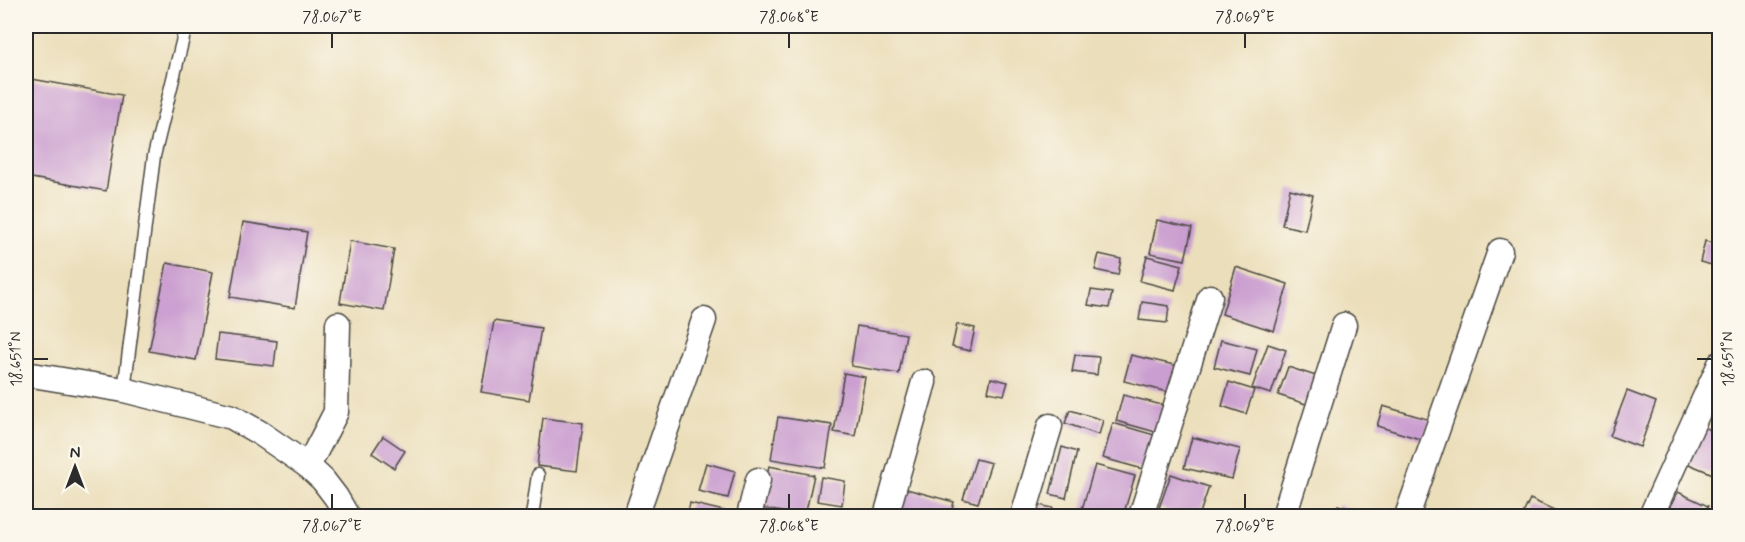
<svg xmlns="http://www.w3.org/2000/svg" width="1745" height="542" viewBox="0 0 1745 542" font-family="Mynerve,sans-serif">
  <rect width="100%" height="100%" fill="#fbf7ec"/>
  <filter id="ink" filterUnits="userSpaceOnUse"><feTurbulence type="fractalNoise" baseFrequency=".0167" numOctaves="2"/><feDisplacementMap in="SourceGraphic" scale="12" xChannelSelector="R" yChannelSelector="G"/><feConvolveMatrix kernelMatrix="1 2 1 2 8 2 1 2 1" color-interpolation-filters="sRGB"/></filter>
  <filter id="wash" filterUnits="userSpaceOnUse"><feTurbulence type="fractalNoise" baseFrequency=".008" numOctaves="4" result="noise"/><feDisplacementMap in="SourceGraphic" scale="24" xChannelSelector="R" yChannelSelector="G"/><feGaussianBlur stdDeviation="1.35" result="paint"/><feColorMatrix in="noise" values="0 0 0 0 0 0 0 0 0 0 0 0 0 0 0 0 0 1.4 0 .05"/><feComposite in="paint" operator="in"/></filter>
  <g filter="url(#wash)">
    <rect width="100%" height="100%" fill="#ebdeba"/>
    <g id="blocks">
      <g fill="#ca9ed0">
        <polygon points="26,78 122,95 106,191 26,177"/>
        <polygon points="1290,189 1313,195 1305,230 1282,225"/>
        <polygon points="1157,220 1192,228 1185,260 1150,253"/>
        <polygon points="243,222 307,232 295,308 230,297"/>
        <polygon points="350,241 394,249 384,311 340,303"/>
        <polygon points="1705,241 1720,245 1720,267 1700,262"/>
        <polygon points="1099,254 1121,259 1118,275 1095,270"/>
        <polygon points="1147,256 1182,265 1175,290 1140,281"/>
        <polygon points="167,263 213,272 196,360 149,351"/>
        <polygon points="1236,267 1288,284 1274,331 1222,314"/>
        <polygon points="1091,290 1112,293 1109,308 1088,305"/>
        <polygon points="1142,302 1169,306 1167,323 1139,320"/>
        <polygon points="494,321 541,328 529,400 481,392"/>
        <polygon points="957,324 975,328 970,351 952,347"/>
        <polygon points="857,326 906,334 899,374 851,366"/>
        <polygon points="218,334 277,341 274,366 215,359"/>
        <polygon points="1221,340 1257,349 1250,376 1214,367"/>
        <polygon points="1268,344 1286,350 1271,394 1252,388"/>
        <polygon points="1075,355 1099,357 1097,375 1072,372"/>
        <polygon points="1131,355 1183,367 1176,394 1124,381"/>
        <polygon points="1288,367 1319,377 1309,405 1278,395"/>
        <polygon points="844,373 865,377 855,436 834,432"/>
        <polygon points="991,378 1008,382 1004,395 988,392"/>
        <polygon points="1229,382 1254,390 1246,414 1222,406"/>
        <polygon points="1627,391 1656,402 1640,447 1610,436"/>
        <polygon points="1123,395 1170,407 1163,434 1116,421"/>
        <polygon points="1383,406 1430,420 1423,440 1377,426"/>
        <polygon points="1070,410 1103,420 1099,435 1065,423"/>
        <polygon points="778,417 832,425 825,468 771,459"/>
        <polygon points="543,418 583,423 577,471 537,466"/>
        <polygon points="1113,423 1161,437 1150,471 1103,458"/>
        <polygon points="1699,425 1720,434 1720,477 1684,462"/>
        <polygon points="383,436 405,451 394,468 372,453"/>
        <polygon points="1192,437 1240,449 1232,479 1184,468"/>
        <polygon points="1062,447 1077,452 1066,498 1050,494"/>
        <polygon points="976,459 991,463 978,503 963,499"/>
        <polygon points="706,463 735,471 728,498 698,491"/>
        <polygon points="1095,465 1135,476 1123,516 1080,516"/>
        <polygon points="769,466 814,475 805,516 760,508"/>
        <polygon points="1171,474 1209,487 1199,516 1182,516 1159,508"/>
        <polygon points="821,477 845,481 842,505 817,501"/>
        <polygon points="903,488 954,502 950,516 927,516 897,509"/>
        <polygon points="1678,492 1708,506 1703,516 1672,516 1667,514"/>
        <polygon points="1530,499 1563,514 1562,516 1522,516"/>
        <polygon points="690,503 724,511 723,516 687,516"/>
        <polygon points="1034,504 1053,508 1051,516 1031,516"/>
        <polygon points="1338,505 1375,516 1334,516"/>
      </g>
    </g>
  </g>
  <g filter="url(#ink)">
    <use href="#blocks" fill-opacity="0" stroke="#484640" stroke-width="1.5"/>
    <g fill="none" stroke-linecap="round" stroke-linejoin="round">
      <defs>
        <g id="service">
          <polyline points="124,390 154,156 186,26"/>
          <polyline points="532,516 538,475"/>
        </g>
        <g id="minor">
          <polyline points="26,374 124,390 232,417 260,433 308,466 323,480 336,497 347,516"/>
          <polyline points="308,466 336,412 338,324"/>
          <polyline points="636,516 704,320"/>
          <polyline points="749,516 758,480"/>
          <polyline points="886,516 924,382"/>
          <polyline points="1023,516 1050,426"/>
          <polyline points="1141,516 1210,297"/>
          <polyline points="1284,516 1344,325"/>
          <polyline points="1407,516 1500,251"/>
          <polyline points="1651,516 1720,364"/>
        </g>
      </defs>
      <use href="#service" stroke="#484640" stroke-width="15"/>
      <use href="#minor" stroke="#484640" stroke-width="27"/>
      <use href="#service" stroke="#fff" stroke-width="12"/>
      <use href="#minor" stroke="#fff" stroke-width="24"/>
    </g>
  </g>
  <path fill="none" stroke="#2b2b2b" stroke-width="2" d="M332,33V48M789,33V48M1245,33V48M33,359H48M1697,359H1712M332,494V509M789,494V509M1245,494V509"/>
  <rect width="1745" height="542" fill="none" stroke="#fbf7ec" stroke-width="66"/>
  <g transform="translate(75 467)" stroke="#fbf7ec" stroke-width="4.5" paint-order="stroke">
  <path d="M0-4.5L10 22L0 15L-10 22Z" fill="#2b2b2b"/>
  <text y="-9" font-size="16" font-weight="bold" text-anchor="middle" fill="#2b2b2b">N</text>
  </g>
  <rect x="33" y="33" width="1679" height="476" fill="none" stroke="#2b2b2b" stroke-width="2"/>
  <g font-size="15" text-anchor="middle" fill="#2b2b2b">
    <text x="332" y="22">78.067°E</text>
    <text x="789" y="22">78.068°E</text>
    <text x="1245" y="22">78.069°E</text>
    <text transform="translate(16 359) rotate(-90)" y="5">18.651°N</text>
    <text transform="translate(1728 359) rotate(-90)" y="5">18.651°N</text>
    <text x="332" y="531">78.067°E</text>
    <text x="789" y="531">78.068°E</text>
    <text x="1245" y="531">78.069°E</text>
  </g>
</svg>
